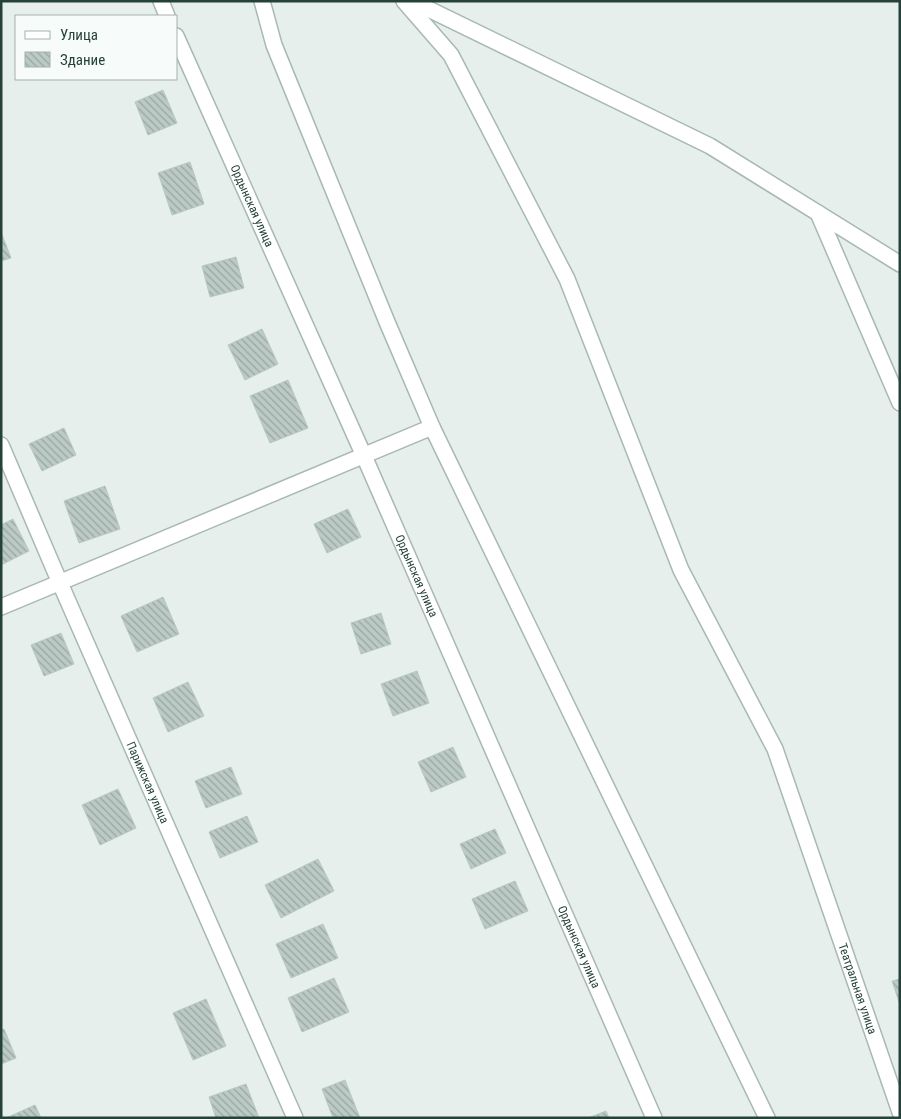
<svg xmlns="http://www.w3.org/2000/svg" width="901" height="1119" viewBox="0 0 901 1119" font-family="'Roboto Condensed',sans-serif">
  <defs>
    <pattern id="building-back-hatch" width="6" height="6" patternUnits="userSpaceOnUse" patternTransform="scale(1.25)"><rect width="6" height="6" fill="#bbcac4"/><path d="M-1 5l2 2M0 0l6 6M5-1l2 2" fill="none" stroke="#98a6a0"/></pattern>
  </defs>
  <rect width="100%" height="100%" fill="#e6efeb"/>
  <g fill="url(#building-back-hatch)" stroke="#b8c9c2">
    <polygon points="163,90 177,123 148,135 135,102"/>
    <polygon points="190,162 204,204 172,215 158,173"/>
    <polygon points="1,232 11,258 1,261"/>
    <polygon points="236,257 244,288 210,297 202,266"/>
    <polygon points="262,329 278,364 245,380 228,345"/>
    <polygon points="288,380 308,428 270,443 250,396"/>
    <polygon points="64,428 76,455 42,471 29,444"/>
    <polygon points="105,486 120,529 79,543 64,501"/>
    <polygon points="348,509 361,537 327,553 314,524"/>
    <polygon points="13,519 29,551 1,565 1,525"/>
    <polygon points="163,597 179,634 137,652 121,616"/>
    <polygon points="381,613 391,644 361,654 351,623"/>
    <polygon points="61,633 74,664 44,676 31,645"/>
    <polygon points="417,671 429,703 393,716 381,684"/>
    <polygon points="188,682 204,716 168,732 153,698"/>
    <polygon points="453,747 466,777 431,792 418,762"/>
    <polygon points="231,767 242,794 206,808 195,781"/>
    <polygon points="118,789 136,828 100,845 82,805"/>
    <polygon points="247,816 258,842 220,858 209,832"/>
    <polygon points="495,829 506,853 471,869 460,844"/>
    <polygon points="318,859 334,891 281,918 265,885"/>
    <polygon points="515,881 528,911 485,929 472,899"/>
    <polygon points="323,924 338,958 291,978 276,944"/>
    <polygon points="334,978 349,1012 302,1032 288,998"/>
    <polygon points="900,979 900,1005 892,981"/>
    <polygon points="206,999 226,1046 193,1060 173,1013"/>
    <polygon points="4,1029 16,1058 1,1064 1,1030"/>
    <polygon points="345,1080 360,1118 333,1118 322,1089"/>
    <polygon points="246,1084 259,1118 216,1118 209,1097"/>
    <polygon points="35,1105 41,1118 6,1118"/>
    <polygon points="606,1111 609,1118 588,1118"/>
  </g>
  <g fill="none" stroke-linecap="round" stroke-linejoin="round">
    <defs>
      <g id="minor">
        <polyline points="161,1 167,16"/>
        <polyline points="262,1 274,45 387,322 432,427 767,1118"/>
        <path id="s1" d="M404,1L451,55L567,279L681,570L775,749L900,1112"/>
        <polyline points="412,1 710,146 900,264"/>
        <path id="s2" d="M176,36L364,456L654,1118"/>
        <polyline points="818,213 900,403"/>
        <path id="s3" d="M1,445L60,583L295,1118"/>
        <polyline points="1,607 432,427"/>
      </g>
    </defs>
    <use href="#minor" stroke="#a8b8b2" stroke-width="18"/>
    <use href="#minor" stroke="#fff" stroke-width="15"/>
  </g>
  <g text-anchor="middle" stroke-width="4" stroke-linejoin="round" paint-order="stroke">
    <g font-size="12" fill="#24423a" stroke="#f7fbf9">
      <text dy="4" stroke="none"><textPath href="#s2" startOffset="186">Ордынская улица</textPath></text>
      <text dy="4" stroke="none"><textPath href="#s2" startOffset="591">Ордынская улица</textPath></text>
      <text dy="4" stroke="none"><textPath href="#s3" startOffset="368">Парижская улица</textPath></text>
      <text dy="4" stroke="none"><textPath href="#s2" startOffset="996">Ордынская улица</textPath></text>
      <text dy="4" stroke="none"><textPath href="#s1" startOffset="1092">Театральная улица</textPath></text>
    </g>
  </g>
  <rect width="901" height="1119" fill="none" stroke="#24423a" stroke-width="5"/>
  <rect x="15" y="15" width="162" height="65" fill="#f7fbf9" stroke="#a3b1ad"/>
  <rect x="25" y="31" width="25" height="8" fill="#ffffff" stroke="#a3b1ad"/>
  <text x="60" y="40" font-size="15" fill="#24423a">Улица</text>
  <rect x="25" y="52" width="25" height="15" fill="url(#building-back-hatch)" stroke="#a3b1ad"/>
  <text x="60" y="65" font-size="15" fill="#24423a">Здание</text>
</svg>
